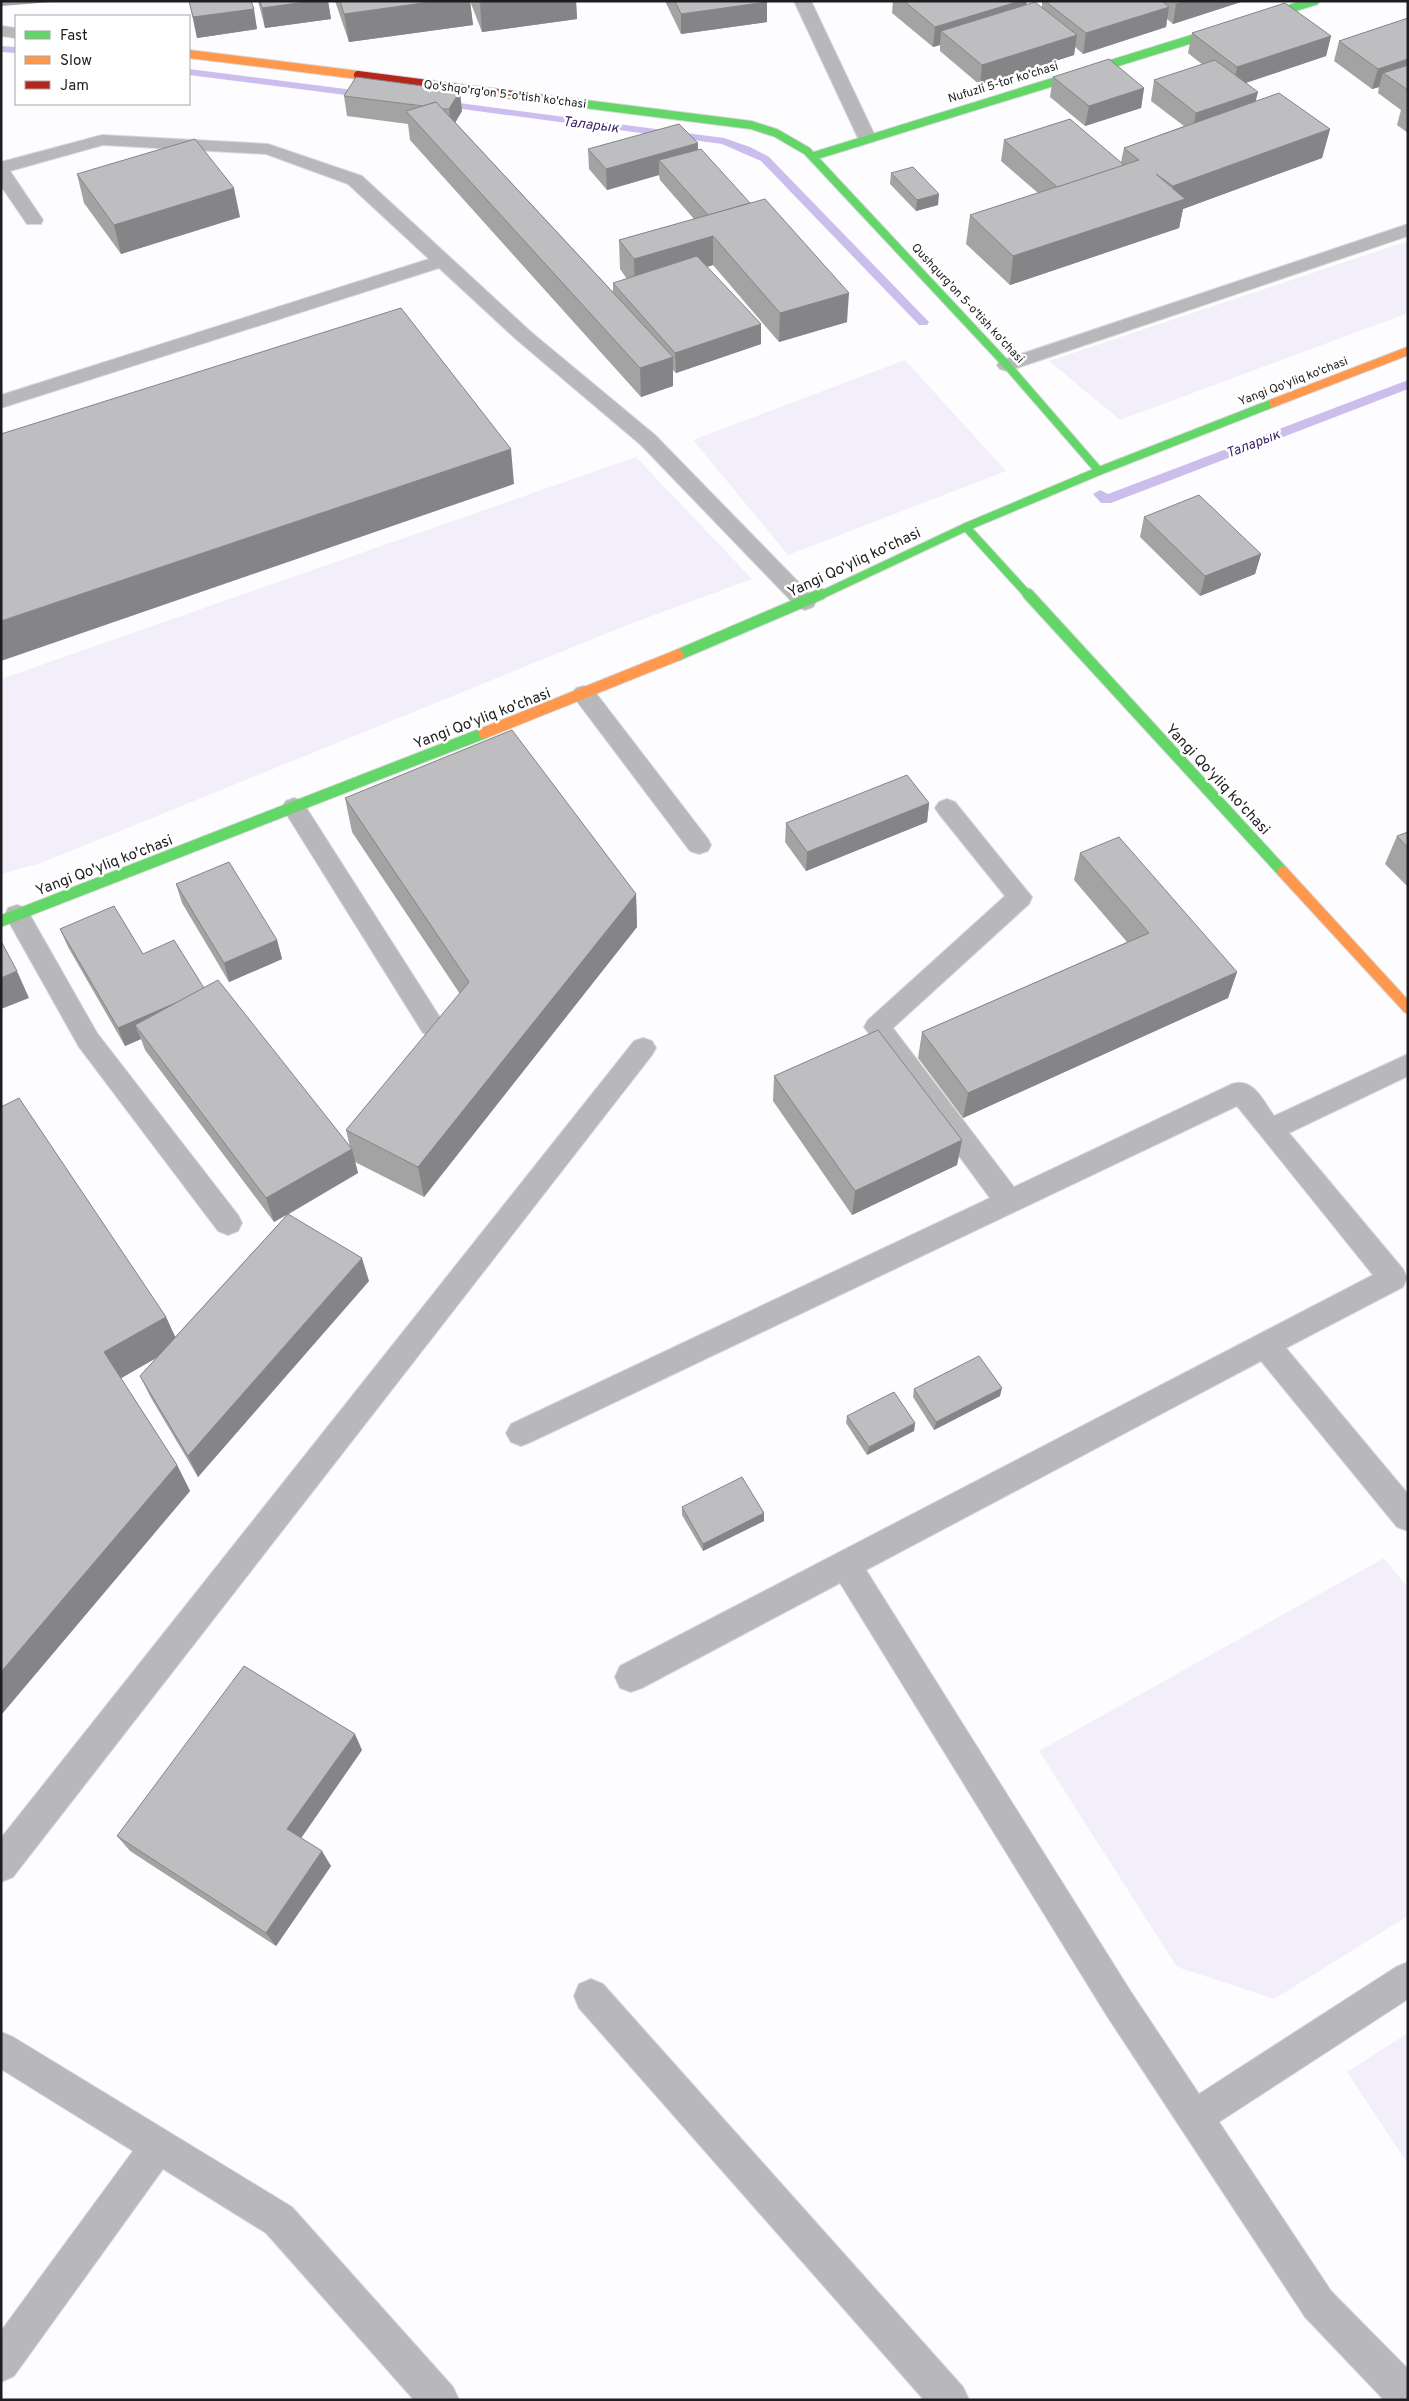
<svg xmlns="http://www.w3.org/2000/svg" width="1409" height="2401" viewBox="0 0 1409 2401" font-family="Overpass,sans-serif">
  <rect width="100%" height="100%" fill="#fdfcfe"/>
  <g fill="#f2effb">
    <polygon points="1408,241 1408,313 1120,420 1049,361"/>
    <polygon points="905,360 1006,471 788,555 693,440"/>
    <polygon points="636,457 752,579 630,624 41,863 1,874 1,679"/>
    <polygon points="1384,1558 1408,1588 1408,1916 1274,1999 1177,1967 1039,1751"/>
    <polygon points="1408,2033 1408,2164 1347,2072"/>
  </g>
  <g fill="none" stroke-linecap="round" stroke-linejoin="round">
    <g fill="#cbbeed" fill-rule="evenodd">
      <polygon points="1,46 16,47 16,53 1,52"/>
      <polygon points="189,69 369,92 375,95 369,98 189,75"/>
      <polygon points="437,100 724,138 750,147 769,157 929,322 927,325 919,325 761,161 722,144 433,105 433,101"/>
      <polygon points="1408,380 1408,389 1111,503 1101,503 1093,494 1100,490 1108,494"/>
    </g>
    <defs>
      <g id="lane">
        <polygon points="102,135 268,144 362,176 531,332 655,435 813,597 816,602 813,607 805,610 797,607 641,445 517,340 439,268 1,408 1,395 429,259 348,184 266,154 103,145 10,171 43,220 41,224 27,224 1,186 1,162"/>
        <polygon points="1408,224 1408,236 1014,369 1007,371 1000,369 997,365 1000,361"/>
        <polygon points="584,686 592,688 708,839 711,845 708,851 699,854 690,851 576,700 572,694 576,688"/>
        <polygon points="294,798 302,801 441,1019 445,1026 441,1033 432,1036 423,1033 282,807 286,801"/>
        <path d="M947,799L955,802L1032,897L1029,904L893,1028L1014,1187L1232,1084C1253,1077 1263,1100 1274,1116L1408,1054V1076L1289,1133L1403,1269L1407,1278L1403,1287L1286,1348L1408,1494V1531L1397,1527L1261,1361L866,1570L1131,1992L1199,2094L1396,1967L1408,1962V1999L1219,2122L1331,2291L1408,2369V2400H1384L1305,2317L1107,2016L840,1583L642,1688L631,1692L620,1688L615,1677L620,1666L1373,1275L1237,1106L531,1442L521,1446L511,1442L506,1433L511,1424L990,1198L864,1027L868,1020L1005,896L939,814L935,808L939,802Z"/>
        <polygon points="17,905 26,908 97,1033 238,1215 242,1223 238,1231 228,1235 218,1231 79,1047 5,915 8,908"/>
        <polygon points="643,1038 652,1041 656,1048 652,1055 13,1877 1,1882 1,1838 634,1041"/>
        <polygon points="591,1979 603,1984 963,2387 969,2400 924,2400 579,2008 574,1996 579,1984"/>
        <polygon points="1,2032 13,2037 292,2207 453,2387 459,2400 414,2400 266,2233 163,2169 14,2376 1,2382 1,2331 133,2151 1,2069"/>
      </g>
      <g id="street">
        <polygon points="794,1 811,1 876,138 873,142 861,142 858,138"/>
        <polygon points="1,26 16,28 16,38 1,36"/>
      </g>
      <g id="fast-far1">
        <polyline points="553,100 751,125 776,133 807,151 1007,365 1099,471"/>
        <polyline points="814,156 1315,1"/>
        <polyline points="966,527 1029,596"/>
        <polyline points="819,596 966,527 1099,471 1273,403"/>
      </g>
      <g id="fast">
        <polyline points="1028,594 1283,872"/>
        <polyline points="678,655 821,594"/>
        <polyline points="1,921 484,733"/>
      </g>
      <g id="slow-far1">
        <polyline points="189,54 358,75"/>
        <polyline points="1273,403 1408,351"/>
      </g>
      <g id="slow">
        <polyline points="484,733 678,655"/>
        <polyline points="1283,872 1408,1008"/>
      </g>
      <polyline id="jam" points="358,75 553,100"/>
    </defs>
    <use href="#lane" stroke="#d9d8da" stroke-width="2"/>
    <use href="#street" stroke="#d9d8da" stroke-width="2"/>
    <use href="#fast-far1" stroke="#d9d8da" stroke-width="10"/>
    <use href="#fast" stroke="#d9d8da" stroke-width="13"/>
    <use href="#slow-far1" stroke="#d9d8da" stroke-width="10"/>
    <use href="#slow" stroke="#d9d8da" stroke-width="13"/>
    <use href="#jam" stroke="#d9d8da" stroke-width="10"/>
    <use href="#lane" fill="#b8b7b9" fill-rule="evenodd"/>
    <use href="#street" fill="#b8b7b9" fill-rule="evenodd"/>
    <use href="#fast-far1" stroke="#63d668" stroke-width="8"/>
    <use href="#fast" stroke="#63d668" stroke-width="11"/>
    <use href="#slow-far1" stroke="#ff974d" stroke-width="8"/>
    <use href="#slow" stroke="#ff974d" stroke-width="11"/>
    <use href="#jam" stroke="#b3261e" stroke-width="8"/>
  </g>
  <g fill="#a3a3a4">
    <polygon points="1,1 65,1 1,6"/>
    <polygon points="189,1 251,1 257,29 197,38"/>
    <polygon points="258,1 328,1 331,19 265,28"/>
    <polygon points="335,1 470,1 473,25 349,42"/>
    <polygon points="470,1 576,1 577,19 482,32"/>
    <polygon points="665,1 767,1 767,22 681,34"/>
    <polygon points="893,1 1027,1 1026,5 1042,7 1042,1 1244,1 1173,24 1167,19 1166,27 1083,54 1075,47 1074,55 980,85 940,51 940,45 933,47 892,13"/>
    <polygon points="1408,18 1408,133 1397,125 1401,110 1378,93 1379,87 1372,89 1334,61 1339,41"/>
    <polygon points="1192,33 1331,36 1326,56 1246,83 1256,101 1330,129 1322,158 1183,209 1179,228 1010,285 966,244 970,215 1038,193 1001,161 1004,140 1121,162 1124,148 1184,126 1151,101 1154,80 1203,65 1188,53"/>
    <polygon points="1053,77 1144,88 1141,108 1085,126 1050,97"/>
    <polygon points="344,96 462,111 455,122 613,292 613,283 627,279 620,269 619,240 694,219 660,180 659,175 607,190 589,169 588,149 698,143 698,149 847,322 779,342 713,265 707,267 761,344 676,373 673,370 673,386 641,397 410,140 408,124 347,116"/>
    <polygon points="891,173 938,205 916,211 890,184"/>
    <polygon points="77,174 240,217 121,254 84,203"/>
    <polygon points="1144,517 1261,554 1255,574 1200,596 1140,537"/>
    <polygon points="345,798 636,894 637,927 424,1197 355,1162 358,1173 289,1214 369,1281 198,1477 151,1398 140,1376 157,1357 121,1378 177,1465 190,1491 1,1715 1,1107 166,1317 175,1337 288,1214 274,1222 145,1050 141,1039 125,1046 68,947 60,929 143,954 204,988 350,1147 346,1130 460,994 352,832"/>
    <polygon points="929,803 927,822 806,871 785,842 786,823"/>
    <polygon points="1408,832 1408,887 1385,864 1397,836"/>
    <polygon points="1080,853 1237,972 1228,998 963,1118 918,1058 922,1032 1127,942 1074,880"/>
    <polygon points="176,884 277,940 282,959 229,982 182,903"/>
    <polygon points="774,1076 962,1140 957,1165 852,1215 773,1101"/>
    <polygon points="914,1389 1000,1396 934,1430 913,1397"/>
    <polygon points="847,1416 915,1423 914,1431 867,1455 846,1423"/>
    <polygon points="682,1507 764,1513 764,1521 703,1551 682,1515"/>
    <polygon points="362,1750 301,1838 331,1866 276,1946 130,1851 117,1836"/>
  </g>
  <g fill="#858486">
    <polygon points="312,1 328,1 331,19 265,28 262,8"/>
    <polygon points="437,1 470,1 473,25 349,42 344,14"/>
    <polygon points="494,1 576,1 577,19 482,32 480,3"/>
    <polygon points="1020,1 1027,1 1024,19 941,31 940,45 933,47 935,27"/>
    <polygon points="1184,1 1244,1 1173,24 1176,4"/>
    <polygon points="767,2 767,22 681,34 681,14"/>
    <polygon points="1169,7 1166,27 1083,54 1086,33"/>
    <polygon points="254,9 257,29 197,38 193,17"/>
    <polygon points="1077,35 1074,55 980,85 982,65"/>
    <polygon points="1331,36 1326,56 1233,87 1237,67"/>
    <polygon points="1408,59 1408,77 1383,73 1379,87 1372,89 1378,69"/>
    <polygon points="1144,88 1141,108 1085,126 1089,106"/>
    <polygon points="460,91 462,111 451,130 449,109"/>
    <polygon points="1258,92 1253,112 1192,133 1196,113"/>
    <polygon points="1330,129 1322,158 1183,209 1179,228 1010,285 1013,256 1170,204 1173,186"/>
    <polygon points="698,143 698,164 659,160 659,175 607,190 606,169"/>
    <polygon points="234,188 240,217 121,254 114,225"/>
    <polygon points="939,194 938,205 916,211 917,200"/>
    <polygon points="713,236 713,265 635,288 634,259"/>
    <polygon points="849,293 847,322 779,342 780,313"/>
    <polygon points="761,324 761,344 676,373 675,353"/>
    <polygon points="673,357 673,386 641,397 640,368"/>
    <polygon points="511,449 514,484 1,661 1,621"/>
    <polygon points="1261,554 1255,574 1200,596 1205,576"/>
    <polygon points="929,803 927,822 806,871 807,852"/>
    <polygon points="636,894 637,927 424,1197 418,1167"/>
    <polygon points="277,940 282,959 229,982 224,963"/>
    <polygon points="17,971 29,998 1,1009 1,978"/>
    <polygon points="1237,972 1228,998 963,1118 968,1093"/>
    <polygon points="205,990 135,1025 141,1039 125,1046 118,1028"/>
    <polygon points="962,1140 957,1165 852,1215 855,1191"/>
    <polygon points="352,1149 358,1173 274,1222 266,1198"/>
    <polygon points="362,1258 369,1281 198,1477 188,1456"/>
    <polygon points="166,1317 179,1345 118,1380 104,1352"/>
    <polygon points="1002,1388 1000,1396 934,1430 936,1422"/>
    <polygon points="915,1423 914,1431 867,1455 869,1447"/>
    <polygon points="177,1465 190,1491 1,1715 1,1672"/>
    <polygon points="764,1513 764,1521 703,1551 703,1544"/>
    <polygon points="355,1734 362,1750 297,1844 287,1829"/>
    <polygon points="322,1851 331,1866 276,1946 266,1933"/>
  </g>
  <g fill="#bebdbf" stroke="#858486">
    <polygon points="189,1 251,1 254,9 193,17"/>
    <polygon points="260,1 312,1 262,8"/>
    <polygon points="340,1 437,1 344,14"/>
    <polygon points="479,1 494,1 480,3"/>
    <polygon points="675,1 767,1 767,2 681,14"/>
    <polygon points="904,1 1020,1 935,27"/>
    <polygon points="1045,1 1162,1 1169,7 1086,33"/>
    <polygon points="1173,1 1184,1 1176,4"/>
    <polygon points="1035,2 1077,35 982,65 941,31"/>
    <polygon points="1285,3 1331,36 1237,67 1192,33"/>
    <polygon points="1408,18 1408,59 1378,69 1339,41"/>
    <polygon points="1109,59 1144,88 1089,106 1053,77"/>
    <polygon points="1215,60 1258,92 1196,113 1154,80"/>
    <polygon points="1408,65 1408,90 1383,73"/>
    <polygon points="356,77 460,91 449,109 442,109 436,102 423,106 344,96"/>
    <polygon points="1279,93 1330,129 1173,186 1156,174 1185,199 1013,256 970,215 1139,160 1124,148"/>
    <polygon points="436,102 673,357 640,368 406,111"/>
    <polygon points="1070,119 1124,165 1057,187 1004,140"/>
    <polygon points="679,124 698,143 606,169 588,149"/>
    <polygon points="195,139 234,188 114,225 77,174"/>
    <polygon points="701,149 750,203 708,215 659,160"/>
    <polygon points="913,167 939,194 917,200 891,173"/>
    <polygon points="765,199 849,293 780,313 713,236 634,259 619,240"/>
    <polygon points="697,256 761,324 675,353 613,283"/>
    <polygon points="401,308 511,449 1,621 1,434"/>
    <polygon points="1199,495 1261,554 1205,576 1144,517"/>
    <polygon points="512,730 636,894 418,1167 346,1130 469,982 345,798"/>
    <polygon points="907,775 929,803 807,852 786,823"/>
    <polygon points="1408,832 1408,848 1397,836"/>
    <polygon points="1119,837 1237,972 968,1093 922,1032 1149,933 1080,853"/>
    <polygon points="229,862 277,940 224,963 176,884"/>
    <polygon points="114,906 143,954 174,940 204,988 180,1001 118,1028 60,929"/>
    <polygon points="1,941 17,971 1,978"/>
    <polygon points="218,980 352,1149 266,1198 135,1025"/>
    <polygon points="878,1030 962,1140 855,1191 774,1076"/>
    <polygon points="19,1098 166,1317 104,1352 177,1465 1,1672 1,1107"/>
    <polygon points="288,1214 362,1258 188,1456 140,1376"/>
    <polygon points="979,1356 1002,1388 936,1422 914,1389"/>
    <polygon points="894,1392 915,1423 869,1447 847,1416"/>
    <polygon points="742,1477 764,1513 703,1544 682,1507"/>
    <polygon points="244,1666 355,1734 287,1829 322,1851 266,1933 117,1836"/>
  </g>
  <g text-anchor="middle" stroke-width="5" stroke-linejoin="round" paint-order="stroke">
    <g font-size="12" fill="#1e1d20" stroke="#fff">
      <text transform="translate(1003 82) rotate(-17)" y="4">Nufuzli 5-tor ko'chasi</text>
      <text transform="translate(505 94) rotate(7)" y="4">Qo'shqo'rg'on 5-o'tish ko'chasi</text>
      <text transform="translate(968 303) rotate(47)" y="4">Qushqurg'on 5-o'tish ko'chasi</text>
      <text transform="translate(1293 381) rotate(-21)" y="4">Yangi Qo'yliq ko'chasi</text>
    </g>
    <g font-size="14" font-style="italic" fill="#3e216c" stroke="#fff">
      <text transform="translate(591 124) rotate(7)" y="5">Таларык</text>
      <text transform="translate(1253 443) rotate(-21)" y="5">Таларык</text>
    </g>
    <g font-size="15" fill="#1e1d20" stroke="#fff">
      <text transform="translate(854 562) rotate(-25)" y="5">Yangi Qo'yliq ko'chasi</text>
      <text transform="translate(482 718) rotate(-21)" y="5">Yangi Qo'yliq ko'chasi</text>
      <text transform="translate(1218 779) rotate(47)" y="5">Yangi Qo'yliq ko'chasi</text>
      <text transform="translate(104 865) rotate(-21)" y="5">Yangi Qo'yliq ko'chasi</text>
    </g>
  </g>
  <rect width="1409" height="2401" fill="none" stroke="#1e1d20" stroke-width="5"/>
  <rect x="15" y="15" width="175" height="90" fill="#ffffff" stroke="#a5a5a6"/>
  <rect x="25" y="31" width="25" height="8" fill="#63d668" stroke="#a5a5a6"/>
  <text x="60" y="40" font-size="15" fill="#1e1d20">Fast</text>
  <rect x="25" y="56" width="25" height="8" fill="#ff974d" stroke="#a5a5a6"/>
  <text x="60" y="65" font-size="15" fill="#1e1d20">Slow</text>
  <rect x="25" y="81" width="25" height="8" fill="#b3261e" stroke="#a5a5a6"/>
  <text x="60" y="90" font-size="15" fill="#1e1d20">Jam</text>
</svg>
